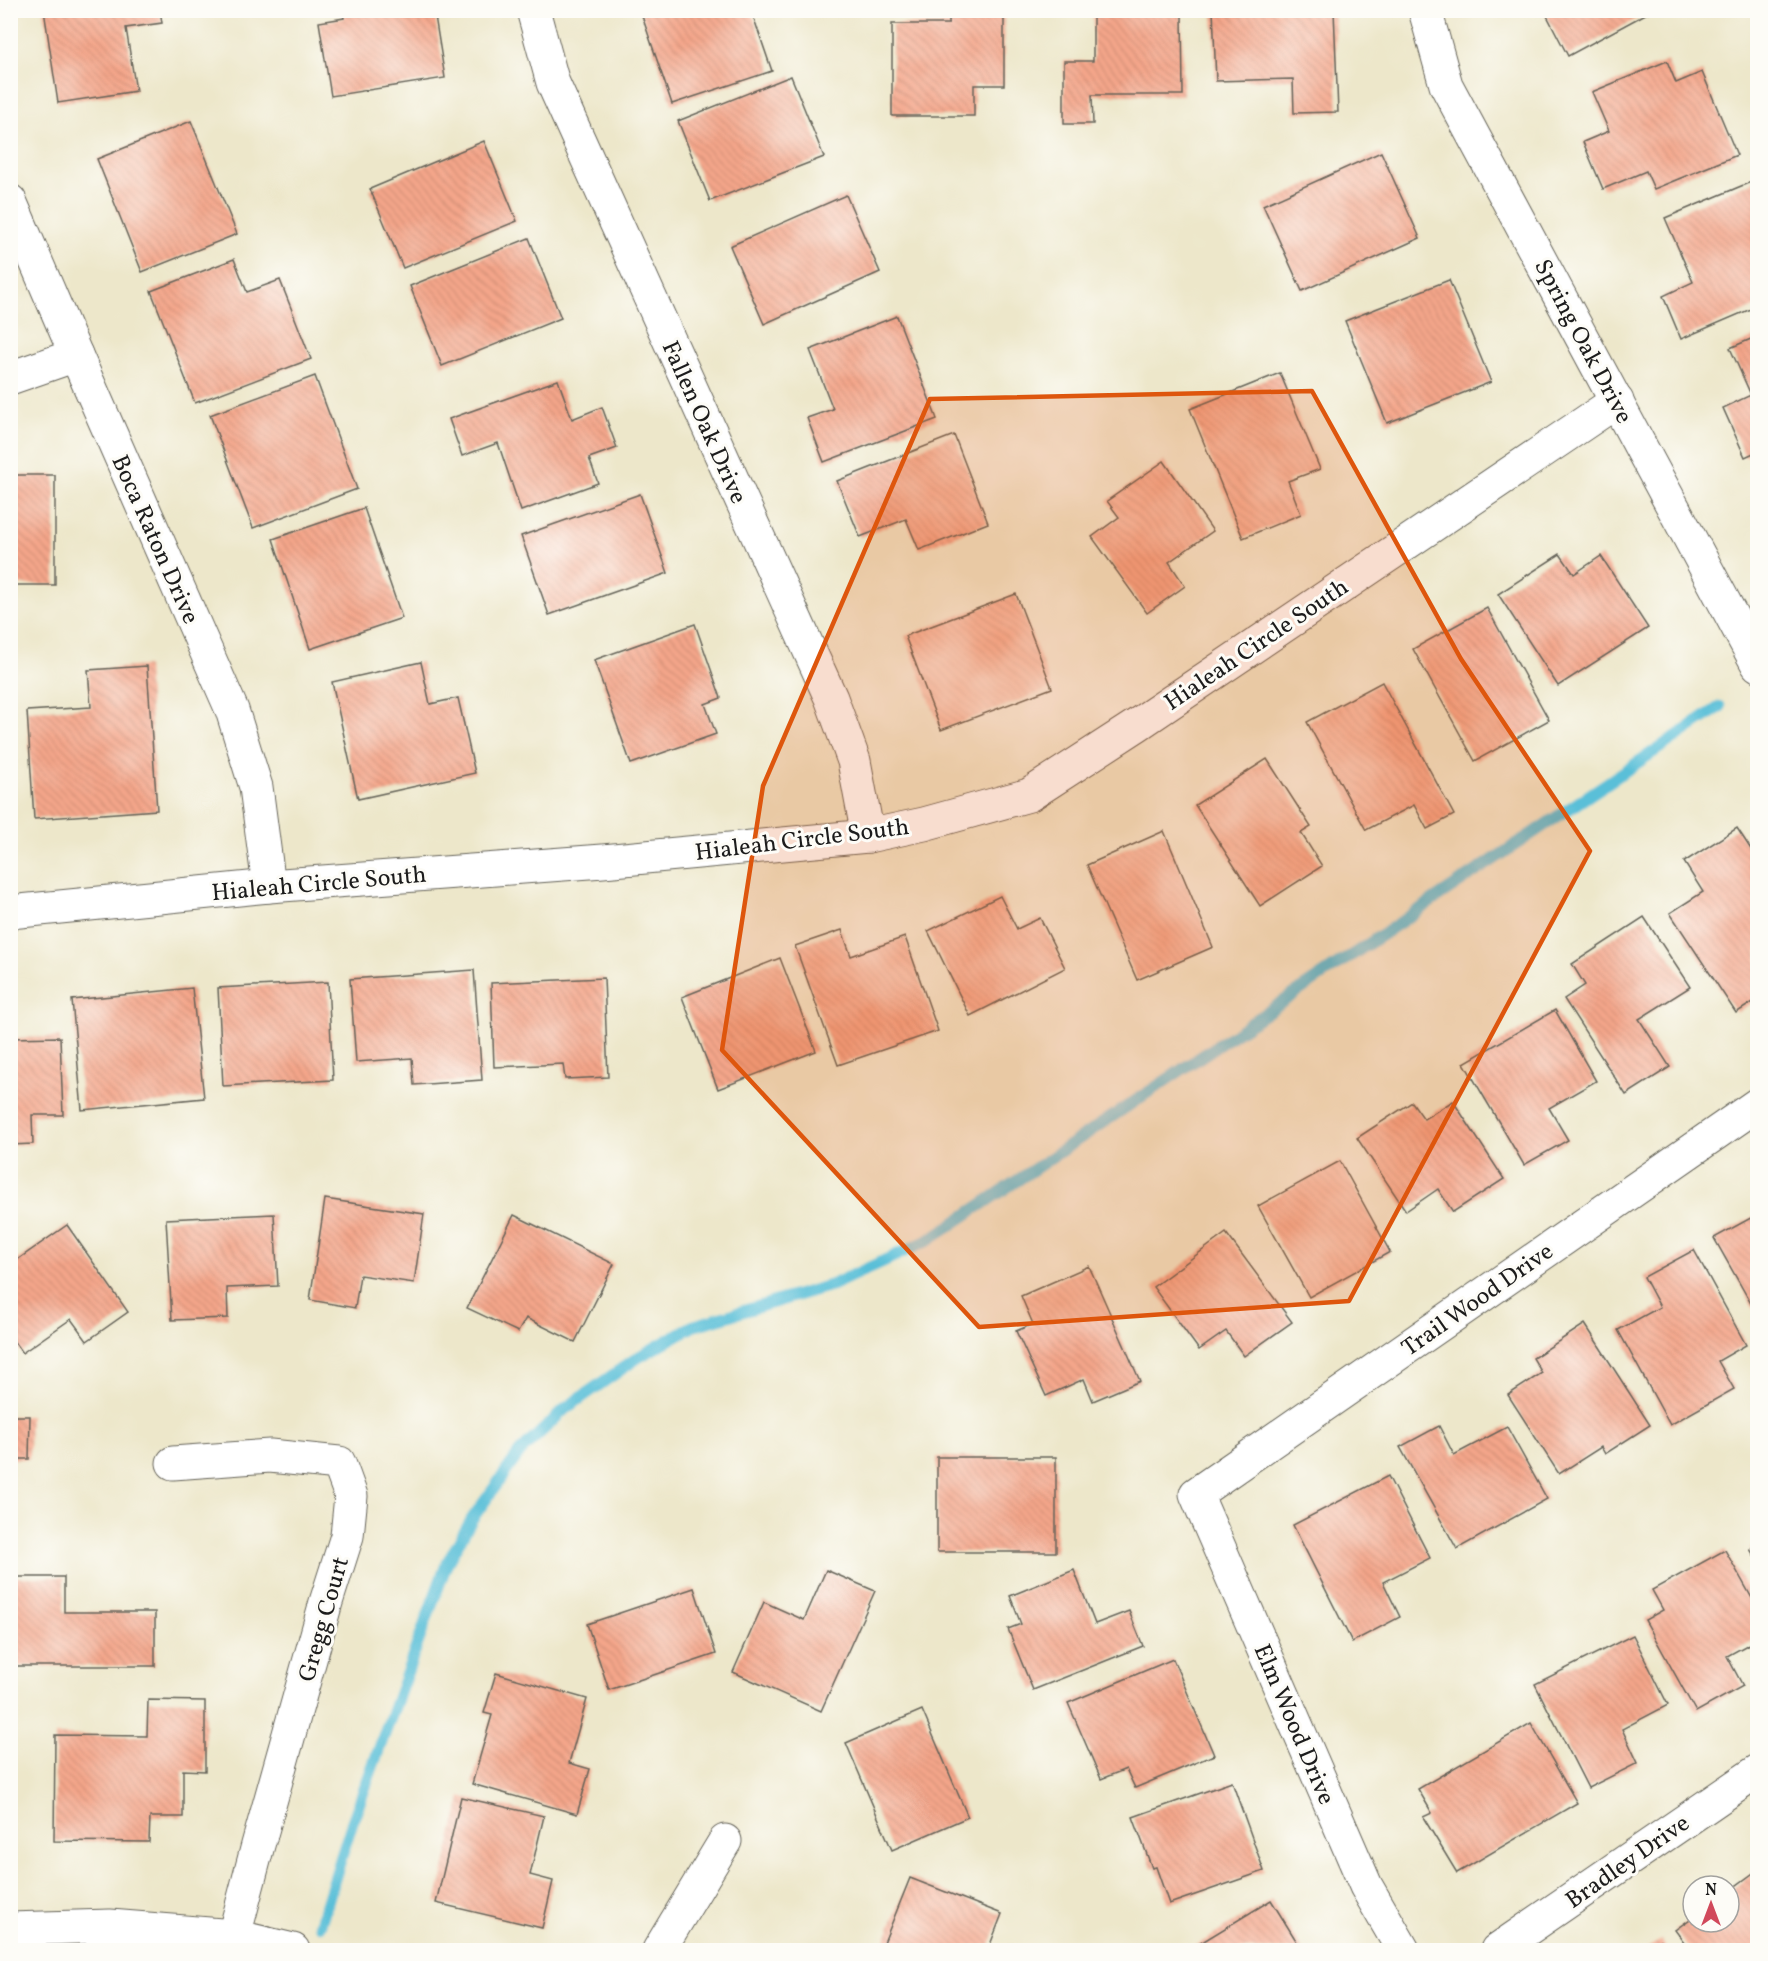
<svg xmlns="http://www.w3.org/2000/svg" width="1768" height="1961" viewBox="0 0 1768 1961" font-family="Vollkorn,serif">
  <defs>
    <pattern id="building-back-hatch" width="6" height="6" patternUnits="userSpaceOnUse" patternTransform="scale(1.5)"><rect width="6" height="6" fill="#f4a68a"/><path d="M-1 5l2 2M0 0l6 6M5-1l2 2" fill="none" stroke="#d18e76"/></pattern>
  </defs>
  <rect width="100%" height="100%" fill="#fdfcf7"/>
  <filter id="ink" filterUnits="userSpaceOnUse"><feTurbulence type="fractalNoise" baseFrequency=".0167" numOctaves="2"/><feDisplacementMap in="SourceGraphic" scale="12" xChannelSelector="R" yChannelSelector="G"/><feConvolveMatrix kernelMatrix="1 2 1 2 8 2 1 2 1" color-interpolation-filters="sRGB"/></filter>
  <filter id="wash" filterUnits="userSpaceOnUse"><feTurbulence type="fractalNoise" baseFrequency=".008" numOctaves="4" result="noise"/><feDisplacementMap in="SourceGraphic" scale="24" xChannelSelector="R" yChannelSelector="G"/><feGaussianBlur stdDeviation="1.35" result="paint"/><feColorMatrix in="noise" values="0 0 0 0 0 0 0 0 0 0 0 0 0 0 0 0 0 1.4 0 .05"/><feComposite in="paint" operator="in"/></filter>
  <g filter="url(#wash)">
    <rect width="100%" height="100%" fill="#ede7ca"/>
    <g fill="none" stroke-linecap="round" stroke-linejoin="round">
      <polyline stroke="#5abfd8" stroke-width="12" points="320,1925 352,1823 447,1563 472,1519 520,1452 565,1409 637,1358 693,1326 832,1285 929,1240 1720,707"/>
    </g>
    <g id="blocks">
      <g fill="url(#building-back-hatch)">
        <polygon points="44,10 160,10 162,23 126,28 136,91 58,103"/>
        <polygon points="343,10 434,10 445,78 331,96 319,22 344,18"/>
        <polygon points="640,10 751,10 772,71 672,104"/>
        <polygon points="949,10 1004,10 1004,85 974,85 974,116 892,116 892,24 949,24"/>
        <polygon points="1093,10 1149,10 1149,13 1182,13 1183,95 1092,95 1093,124 1064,124 1064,61 1093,61"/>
        <polygon points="1213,10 1334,10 1338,112 1294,113 1293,79 1216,81"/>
        <polygon points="1544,10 1653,10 1568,56"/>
        <polygon points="1667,61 1676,83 1702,72 1737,155 1654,189 1646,171 1603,189 1583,142 1609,131 1592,92"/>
        <polygon points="791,76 824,157 710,201 678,121"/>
        <polygon points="191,121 237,234 142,272 97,159"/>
        <polygon points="484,141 517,221 403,268 370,189"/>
        <polygon points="1381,152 1420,238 1302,291 1263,205"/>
        <polygon points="1758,179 1758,306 1681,339 1663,296 1693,282 1665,218"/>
        <polygon points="846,195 880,272 764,324 730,246"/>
        <polygon points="529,238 561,318 442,366 410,286"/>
        <polygon points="234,259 247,292 280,280 311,359 195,403 151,291"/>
        <polygon points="1449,280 1491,382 1387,423 1345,321"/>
        <polygon points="897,316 937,419 824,462 807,418 833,409 810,350"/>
        <polygon points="1758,336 1758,451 1745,457 1723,408 1751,395 1730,348"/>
        <polygon points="1280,373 1320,469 1288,481 1301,514 1243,538 1190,409"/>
        <polygon points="315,376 357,489 253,528 210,415"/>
        <polygon points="558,380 572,419 602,407 617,448 589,458 598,483 521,511 498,443 462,456 449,419"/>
        <polygon points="954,435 988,523 919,550 906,519 860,537 837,481"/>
        <polygon points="1164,461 1213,531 1169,562 1185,586 1147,613 1092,537 1119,517 1107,501"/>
        <rect x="10" y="475" width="45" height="110"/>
        <polygon points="640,494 668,573 549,615 521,536"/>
        <polygon points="364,508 402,618 310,649 273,539"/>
        <polygon points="1560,554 1574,574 1601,556 1648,628 1558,686 1498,594"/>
        <polygon points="1016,594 1052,688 941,730 905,636"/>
        <polygon points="1487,608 1549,720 1475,761 1413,649"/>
        <polygon points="695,624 721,698 705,704 716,734 631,764 594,660"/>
        <polygon points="421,662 430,704 458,698 475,773 358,799 332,682"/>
        <polygon points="147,666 157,810 34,819 27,711 91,707 88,670"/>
        <polygon points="1382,682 1454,815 1427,829 1414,805 1366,830 1307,722"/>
        <polygon points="1267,759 1311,827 1301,833 1322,866 1260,906 1195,805"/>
        <polygon points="1737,828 1758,860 1758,999 1736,1013 1670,913 1703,892 1684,862"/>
        <polygon points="1164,831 1213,947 1137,980 1087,865"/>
        <polygon points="1000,896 1017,929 1040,918 1065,968 970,1016 928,931"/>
        <polygon points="1644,917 1690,987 1639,1019 1670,1067 1626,1095 1564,999 1585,985 1572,964"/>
        <polygon points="842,930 851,956 905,937 938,1031 838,1065 795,946"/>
        <polygon points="780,958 816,1051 718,1089 682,997"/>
        <polygon points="474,970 482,1080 414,1085 412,1058 356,1062 350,979"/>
        <polygon points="604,978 608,1077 565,1079 563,1064 494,1067 491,983"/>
        <polygon points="328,982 333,1080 223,1086 218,988"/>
        <polygon points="192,988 204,1098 82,1110 72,1000"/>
        <polygon points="1555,1010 1596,1081 1549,1108 1568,1140 1524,1165 1464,1063"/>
        <polygon points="60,1037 63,1115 32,1115 33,1144 10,1145 10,1038"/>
        <polygon points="1453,1101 1504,1179 1453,1212 1438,1189 1406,1211 1357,1138 1412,1102 1424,1119"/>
        <polygon points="1340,1161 1390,1252 1309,1297 1258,1206"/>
        <polygon points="325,1199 424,1214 414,1283 360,1275 355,1308 310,1300"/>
        <polygon points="274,1214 278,1286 227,1288 228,1318 172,1320 166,1219"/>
        <polygon points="1758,1214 1758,1316 1714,1238"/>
        <polygon points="514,1215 614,1264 575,1342 526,1318 518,1332 467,1308"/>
        <polygon points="67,1225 128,1312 87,1341 71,1319 22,1353 10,1336 10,1265"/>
        <polygon points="1226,1233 1292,1322 1244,1356 1226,1331 1199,1350 1153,1287"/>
        <polygon points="1694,1250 1746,1345 1718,1361 1734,1389 1670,1425 1618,1330 1660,1307 1644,1277"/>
        <polygon points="1089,1266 1140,1381 1093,1401 1084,1379 1046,1396 1016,1331 1033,1324 1021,1296"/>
        <polygon points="1585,1324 1650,1425 1605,1454 1601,1447 1559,1474 1508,1395 1542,1373 1533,1358"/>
        <polygon points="10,1416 30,1416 29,1459 10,1459"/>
        <polygon points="1439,1426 1454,1455 1507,1427 1547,1499 1457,1549 1400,1447"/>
        <rect x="937" y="1457" width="119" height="95"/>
        <polygon points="1388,1476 1430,1558 1383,1582 1400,1617 1352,1642 1293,1525"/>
        <polygon points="1758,1544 1758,1562 1750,1549"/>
        <polygon points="1725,1550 1758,1609 1758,1639 1727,1656 1743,1686 1696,1712 1645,1620 1663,1610 1652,1590"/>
        <polygon points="826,1570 875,1591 821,1711 733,1672 764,1602 804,1620"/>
        <polygon points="1074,1570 1095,1624 1129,1611 1143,1646 1033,1690 1008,1629 1021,1624 1010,1596"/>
        <polygon points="10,1577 64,1577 64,1612 155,1612 155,1666 10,1666"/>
        <polygon points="694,1588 716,1654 609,1690 587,1624"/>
        <polygon points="1633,1635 1668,1705 1622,1729 1638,1763 1588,1788 1535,1684"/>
        <polygon points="1173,1659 1214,1755 1135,1788 1126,1769 1101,1779 1068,1703"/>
        <polygon points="496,1673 587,1699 569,1763 590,1769 577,1814 472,1784 492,1715 484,1713"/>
        <polygon points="148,1700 205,1701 205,1771 183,1770 183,1817 150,1817 149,1842 54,1841 55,1735 147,1736"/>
        <polygon points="922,1710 968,1817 892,1850 846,1743"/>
        <polygon points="1531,1723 1577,1803 1457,1873 1423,1817 1432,1813 1418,1789"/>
        <polygon points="1232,1782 1264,1871 1169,1904 1156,1867 1152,1868 1133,1817"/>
        <polygon points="461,1797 544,1816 530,1875 553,1881 542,1928 436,1903"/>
        <polygon points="1756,1871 1758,1874 1758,1950 1690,1950 1675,1930 1693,1917 1693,1922 1729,1922 1729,1891"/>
        <polygon points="910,1878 1002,1914 988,1950 881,1950"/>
        <polygon points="1271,1900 1302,1950 1189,1950"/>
        <polygon points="1661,1940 1668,1950 1644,1950"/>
      </g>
    </g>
  </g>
  <g filter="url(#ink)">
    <use href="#blocks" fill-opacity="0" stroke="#656359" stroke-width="1.5"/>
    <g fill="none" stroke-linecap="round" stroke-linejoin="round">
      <defs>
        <g id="street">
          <polyline points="533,10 553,83 831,698 854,761 868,836"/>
          <polyline points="1425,10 1446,85 1758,665"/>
          <polyline points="10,201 76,355 232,710 256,787 269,886"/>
          <polyline points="10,378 76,355"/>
          <polyline points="10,912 269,886 603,861 868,836 924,824 1029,795 1137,725 1617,401"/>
          <polyline points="173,1463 270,1456 339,1463 351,1496 347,1536 326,1602 258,1845 234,1936"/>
          <polyline points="10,1929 110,1926 234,1936 293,1950"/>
          <polyline points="659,1950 725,1841"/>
          <polyline points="1403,1950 1366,1886 1196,1494 1758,1104"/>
          <polyline points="1497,1950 1758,1771"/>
        </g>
      </defs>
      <use href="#street" stroke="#656359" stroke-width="35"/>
      <use href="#street" stroke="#fff" stroke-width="33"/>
    </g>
  </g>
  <path fill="#de560d" fill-opacity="0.2" stroke="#de560d" stroke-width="4.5" stroke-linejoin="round" d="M1312,391L1461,659L1590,851L1349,1301L979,1327L722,1050L763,786L930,399Z"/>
  <g text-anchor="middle" stroke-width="6" stroke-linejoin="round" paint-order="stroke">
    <g font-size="24" fill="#1c1c1c" stroke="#fdfcf7">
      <text transform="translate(1584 341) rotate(62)" y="8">Spring Oak Drive</text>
      <text transform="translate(705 422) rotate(66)" y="8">Fallen Oak Drive</text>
      <text transform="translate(156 539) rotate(66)" y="8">Boca Raton Drive</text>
      <text transform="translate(1256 644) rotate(-34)" y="8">Hialeah Circle South</text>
      <text transform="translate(802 839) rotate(-7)" y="8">Hialeah Circle South</text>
      <text transform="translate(319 883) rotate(-5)" y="8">Hialeah Circle South</text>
      <text transform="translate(1477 1299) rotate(-35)" y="8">Trail Wood Drive</text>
      <text transform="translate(323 1619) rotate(-74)" y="8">Gregg Court</text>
      <text transform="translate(1295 1724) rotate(67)" y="8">Elm Wood Drive</text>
      <text transform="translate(1627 1861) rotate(-35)" y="8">Bradley Drive</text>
    </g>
  </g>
  <rect width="1768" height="1961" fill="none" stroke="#fdfcf7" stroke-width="36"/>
  <g transform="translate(1711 1904)"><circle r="28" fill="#fdfcf7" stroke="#a3a29f" stroke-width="1.5"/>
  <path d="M0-4.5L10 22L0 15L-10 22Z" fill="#d1495b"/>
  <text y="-9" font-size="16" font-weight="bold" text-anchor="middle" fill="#1c1c1c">N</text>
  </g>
</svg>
